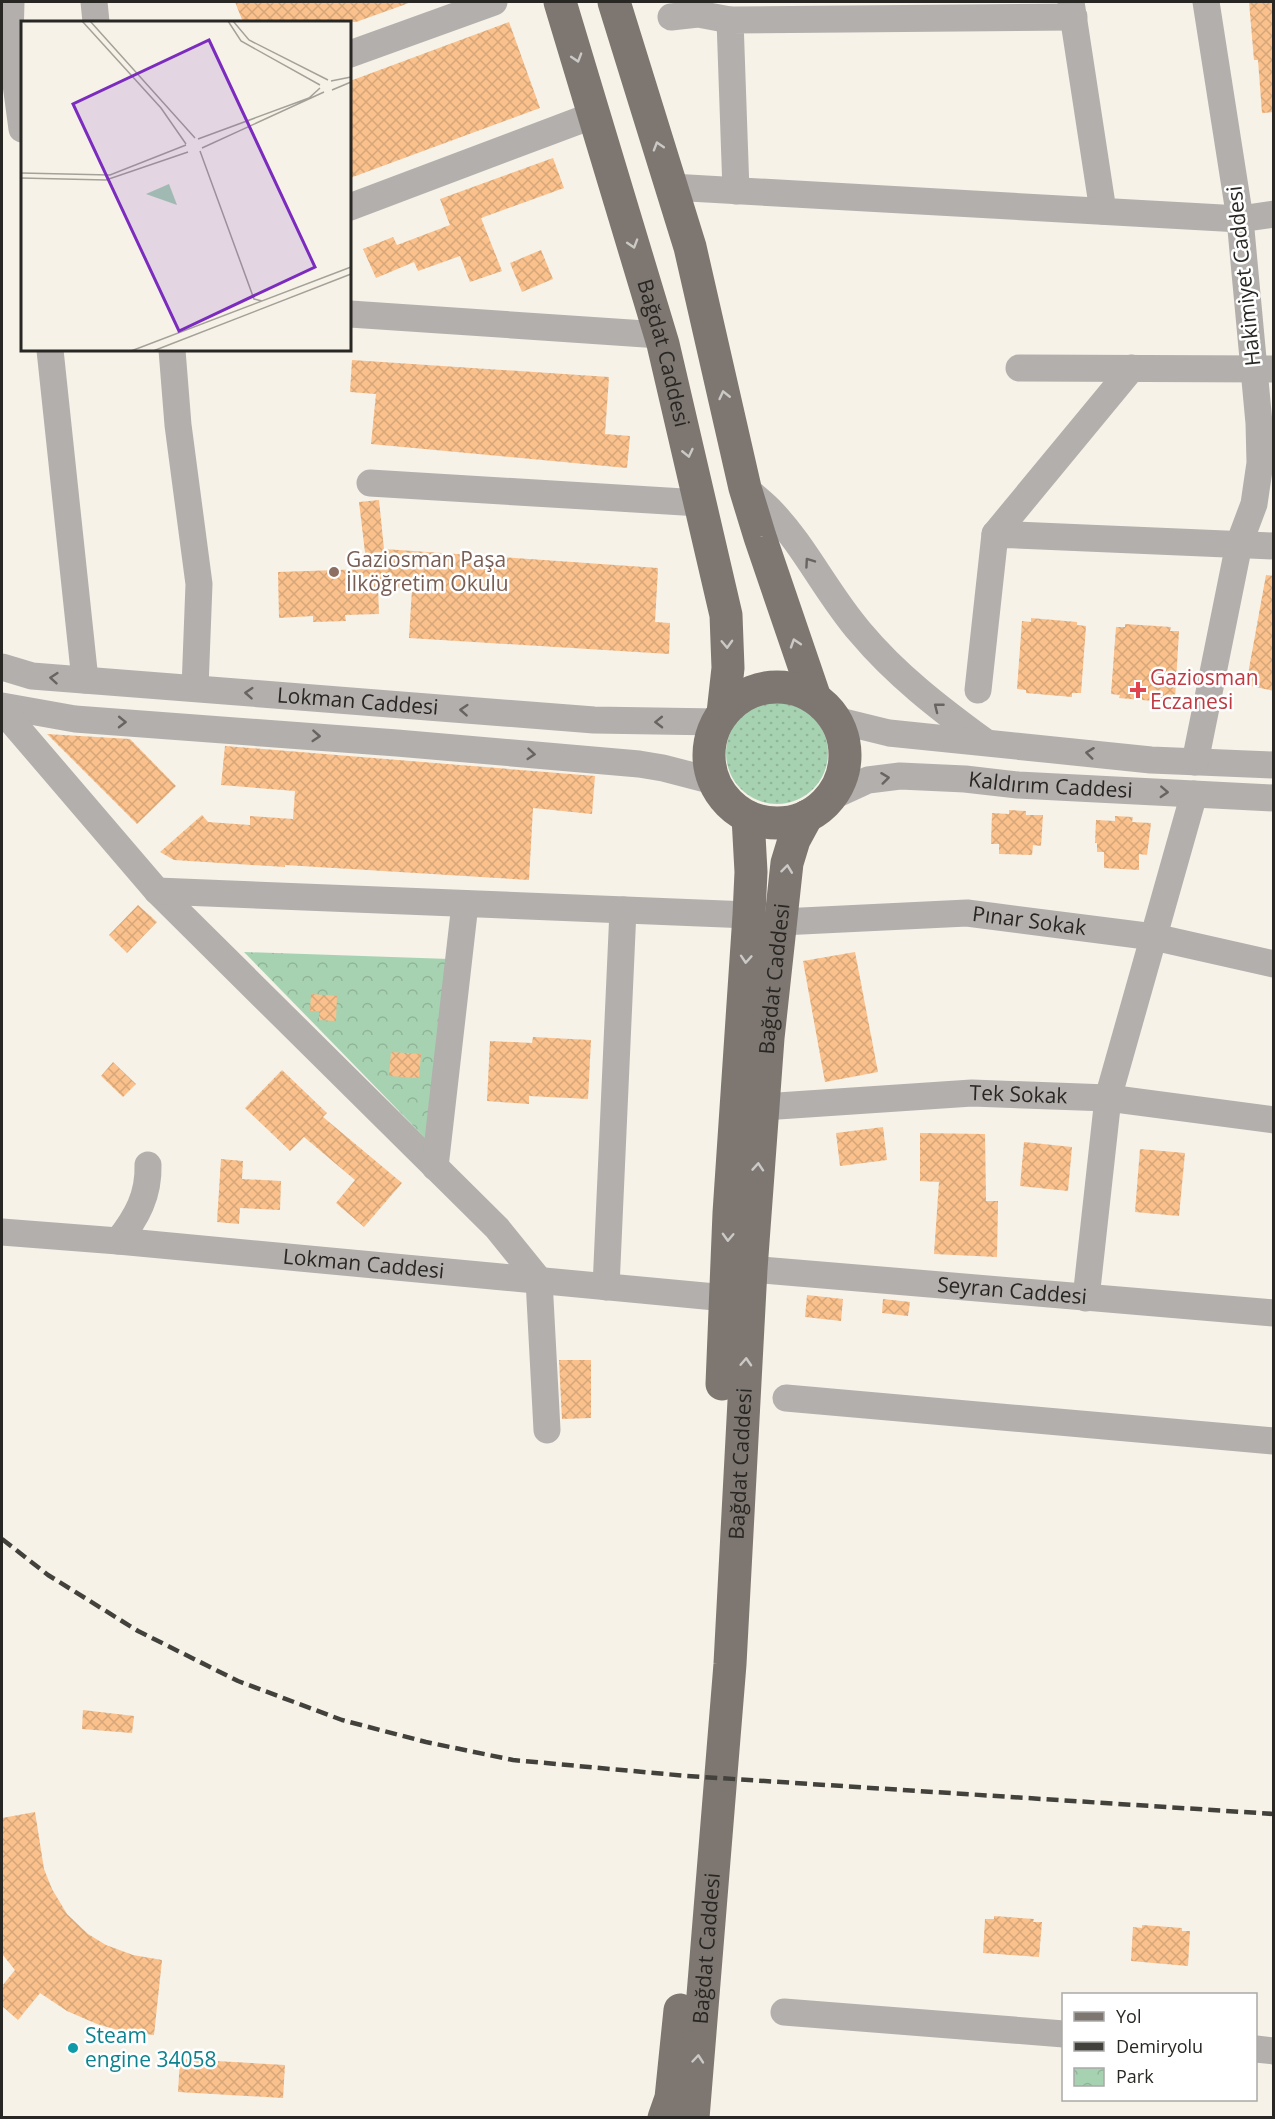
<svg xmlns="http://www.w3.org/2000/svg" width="1275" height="2119" viewBox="0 0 1275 2119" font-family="'Open Sans',sans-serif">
  <defs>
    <pattern id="grass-dots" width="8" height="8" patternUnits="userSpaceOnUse" patternTransform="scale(1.5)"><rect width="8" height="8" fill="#a7d2b1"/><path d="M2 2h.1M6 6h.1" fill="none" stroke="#90b498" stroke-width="1.8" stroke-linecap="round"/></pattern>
    <pattern id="park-crowns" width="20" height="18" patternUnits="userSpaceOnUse" patternTransform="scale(1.5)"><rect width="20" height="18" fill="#a7d2b1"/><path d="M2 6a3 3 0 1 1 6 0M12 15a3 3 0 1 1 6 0" fill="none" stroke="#90b498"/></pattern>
    <pattern id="building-cross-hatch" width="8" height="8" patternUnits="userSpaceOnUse" patternTransform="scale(1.5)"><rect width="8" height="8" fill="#fac18d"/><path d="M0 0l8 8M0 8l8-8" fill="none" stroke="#d6a679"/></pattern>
  </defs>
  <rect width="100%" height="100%" fill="#f6f2e8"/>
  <circle fill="url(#grass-dots)" cx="777" cy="753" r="51"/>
  <polygon fill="url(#park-crowns)" points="244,952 450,959 437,1150"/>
  <g fill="url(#building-cross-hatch)">
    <polygon points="235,2 409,2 409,3 356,22 243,22"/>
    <polygon points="1249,2 1274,2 1274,112 1262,113 1258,60 1254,60"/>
    <polygon points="509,22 540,108 350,178 350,81"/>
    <polygon points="553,158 564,188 481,218 502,271 470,282 460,256 418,271 414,262 376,278 363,249 393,237 397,245 450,225 440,199"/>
    <polygon points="541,250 553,279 522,292 510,263"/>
    <polygon points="352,360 609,377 605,434 630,436 627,468 371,444 376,394 350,392"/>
    <polygon points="379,500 384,549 658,568 655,622 670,623 669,654 409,638 412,589 378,586 379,614 345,615 346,621 313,622 313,616 279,618 278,572 367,569 359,502"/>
    <polygon points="1266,575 1274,576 1274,691 1246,685"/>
    <polygon points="1031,618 1077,622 1077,625 1086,626 1081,693 1072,693 1072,697 1026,693 1026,690 1017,689 1022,621 1031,622"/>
    <polygon points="1125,624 1171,627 1170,631 1179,631 1175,699 1166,698 1165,702 1119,698 1120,695 1111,694 1116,627 1125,627"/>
    <polygon points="47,734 130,739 176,786 137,824"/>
    <polygon points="225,746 595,776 592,814 533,808 529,880 285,865 285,867 174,860 160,852 202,815 208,822 250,825 250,816 293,819 295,791 221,785"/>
    <polygon points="1009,810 1026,811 1026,815 1043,815 1041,846 1033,845 1032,855 999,854 999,844 991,844 992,813 1009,814"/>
    <polygon points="1115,816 1133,817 1132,822 1151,823 1147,855 1139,854 1139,870 1104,868 1104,852 1097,852 1097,843 1095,843 1096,820 1115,821"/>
    <polygon points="138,905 157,922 127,953 109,935"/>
    <polygon points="855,952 878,1072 825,1082 803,961"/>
    <polygon points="311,994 337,996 336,1021 319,1020 319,1011 310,1011"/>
    <polygon points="533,1037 591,1040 588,1099 529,1096 529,1104 487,1101 490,1041 532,1043"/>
    <polygon points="391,1052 421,1054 419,1078 389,1076"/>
    <polygon points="113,1062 136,1084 123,1097 101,1076"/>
    <polygon points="282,1070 327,1113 323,1117 402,1183 364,1227 336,1203 355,1180 304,1137 290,1151 245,1108"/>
    <polygon points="883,1127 887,1160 840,1166 836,1133"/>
    <polygon points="920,1133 985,1134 986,1201 998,1201 997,1257 934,1254 939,1182 920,1181"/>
    <polygon points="1024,1142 1072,1147 1068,1191 1020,1186"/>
    <polygon points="1140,1149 1185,1153 1179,1216 1135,1212"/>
    <polygon points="221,1159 243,1161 242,1179 281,1181 280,1210 240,1208 239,1224 217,1222"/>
    <polygon points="807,1295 843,1299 841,1321 805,1317"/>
    <polygon points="883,1299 910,1302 908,1316 882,1313"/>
    <polygon points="559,1360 591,1360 591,1418 562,1419"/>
    <polygon points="83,1710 134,1716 132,1733 82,1729"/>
    <polygon points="35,1812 44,1869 52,1889 67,1914 88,1934 106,1945 133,1955 162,1960 154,2035 121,2031 97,2024 67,2011 40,1993 18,2020 2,2006 2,1986 15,1970 2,1954 2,1818"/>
    <polygon points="994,1916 1034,1919 1033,1922 1042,1922 1039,1957 983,1953 985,1919 994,1919"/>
    <polygon points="1142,1925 1182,1928 1182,1931 1190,1931 1188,1966 1131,1961 1133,1927 1142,1928"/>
    <polygon points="180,2059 285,2065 283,2098 178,2092"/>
  </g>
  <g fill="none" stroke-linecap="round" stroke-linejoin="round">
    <g stroke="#b3afac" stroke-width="27">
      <polyline points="11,2 10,39 22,129"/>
      <polyline points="94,2 96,22"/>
      <polyline points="1071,2 1103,211"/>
      <polyline points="671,17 698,14 730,20"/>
      <polyline points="350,54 494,2"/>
      <polyline points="671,187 1240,219 1274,214"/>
      <polyline points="736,191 730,20 1074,17"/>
      <polyline points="350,207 594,115"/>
      <polyline points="350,314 660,335"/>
      <polyline points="50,350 85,680"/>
      <polyline points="172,350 178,425 199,584 195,688"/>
      <polyline points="1019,368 1274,369"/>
      <polyline points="370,483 700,503"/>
      <path d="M745,488C753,495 762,502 770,510C805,546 827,594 860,632C896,675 939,708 984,741"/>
      <polyline points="995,534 1132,368"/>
      <path id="s1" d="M2,667L32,676L594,720L717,722"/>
      <polyline points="978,690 995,534 1274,546"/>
      <polyline points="2,706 75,719 397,743 639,764 663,768 713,781"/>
      <polyline points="2,710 157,891 497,1228 539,1280 547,1430"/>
      <polyline points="836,720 889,733 1151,760 1274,765"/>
      <polyline points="1195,762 1239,544 1254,504 1260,463 1259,423 1240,219 1206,2"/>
      <path id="s2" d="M831,797L868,780L900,776L965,779L1018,785L1274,798"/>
      <polyline points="157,891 749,915"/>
      <path id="s3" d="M781,922L967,913L1154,937L1274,964"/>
      <path id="s4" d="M763,1107L972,1093L1108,1098L1274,1120"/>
      <polyline points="435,1167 465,904"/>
      <path id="s5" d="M2,1232L118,1241L726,1298"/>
      <path d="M118,1241C137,1217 149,1195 148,1165"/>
      <path id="s6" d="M751,1269L1274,1313"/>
      <polyline points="606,1287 623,910"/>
      <polyline points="1086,1298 1108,1098 1194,794"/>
      <polyline points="786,1398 1274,1441"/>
      <polyline points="784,2012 1064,2034"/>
      <polyline points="1256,2049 1274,2051"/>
    </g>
    <g stroke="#7e7771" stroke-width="33">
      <path id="s7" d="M560,2L663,344L726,615L728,668L723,713"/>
      <polyline points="614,2 690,247 745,488 760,537 815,698"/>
      <circle cx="777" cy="755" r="68"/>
      <polyline points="722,1384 729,1213 749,915 751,872 748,817"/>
      <polyline points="664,2118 671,2098 680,2010"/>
      <path id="s8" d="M693,2118L730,1664L751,1269L768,1038L787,863L794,840L807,816"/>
    </g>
    <polyline stroke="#42413c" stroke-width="4.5" stroke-dasharray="12 6" stroke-linecap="butt" points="2,1539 48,1575 138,1631 238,1681 342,1720 426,1742 513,1760 687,1776 1274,1814"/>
  </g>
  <defs><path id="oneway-chevron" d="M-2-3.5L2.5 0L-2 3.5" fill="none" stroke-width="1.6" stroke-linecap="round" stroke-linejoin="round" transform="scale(1.5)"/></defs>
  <g stroke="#cbc9c6">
    <use href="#oneway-chevron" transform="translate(577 58) rotate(73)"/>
    <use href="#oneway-chevron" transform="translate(658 146) rotate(-107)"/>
    <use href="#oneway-chevron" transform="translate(633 244) rotate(73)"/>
    <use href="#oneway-chevron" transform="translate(724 395) rotate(-103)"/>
    <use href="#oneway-chevron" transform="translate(688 453) rotate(77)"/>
    <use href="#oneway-chevron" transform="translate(795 643) rotate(-108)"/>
    <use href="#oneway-chevron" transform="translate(727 644) rotate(88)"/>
    <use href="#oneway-chevron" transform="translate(787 869) rotate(-83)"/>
    <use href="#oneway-chevron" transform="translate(746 959) rotate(94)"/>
    <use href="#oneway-chevron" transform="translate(758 1167) rotate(-86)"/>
    <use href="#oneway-chevron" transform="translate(728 1237) rotate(92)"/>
    <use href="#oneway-chevron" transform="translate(746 1362) rotate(-87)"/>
    <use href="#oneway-chevron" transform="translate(698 2059) rotate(-85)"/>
  </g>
  <g stroke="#676461">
    <use href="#oneway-chevron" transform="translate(809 562) rotate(-125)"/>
    <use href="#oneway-chevron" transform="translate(54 678) rotate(-175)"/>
    <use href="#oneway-chevron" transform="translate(249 693) rotate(-176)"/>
    <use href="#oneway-chevron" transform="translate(938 707) rotate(-142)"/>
    <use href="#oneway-chevron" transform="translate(464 710) rotate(-176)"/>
    <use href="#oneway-chevron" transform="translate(122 722) rotate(1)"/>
    <use href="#oneway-chevron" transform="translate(659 722) rotate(179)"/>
    <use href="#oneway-chevron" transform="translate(316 736) rotate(4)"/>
    <use href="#oneway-chevron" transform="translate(1090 753) rotate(-173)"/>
    <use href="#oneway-chevron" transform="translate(531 754) rotate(5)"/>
    <use href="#oneway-chevron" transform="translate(885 778) rotate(-7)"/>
    <use href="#oneway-chevron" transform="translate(1164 792) rotate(3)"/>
  </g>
  <circle fill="#8d6e63" stroke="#fff" stroke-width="2" cx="334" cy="572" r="6"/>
  <path fill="#e0444e" stroke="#fff" stroke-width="2" d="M1135 681h6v6h6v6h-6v6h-6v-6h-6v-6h6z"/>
  <circle fill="#0f9aa8" stroke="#fff" stroke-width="2" cx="73" cy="2048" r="6"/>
  <g text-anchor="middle" stroke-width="5" stroke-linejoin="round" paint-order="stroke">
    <g font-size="21" fill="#282723" stroke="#fff">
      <text transform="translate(1244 276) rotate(-96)" y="7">Hakimiyet Caddesi</text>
      <text dy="7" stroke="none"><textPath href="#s7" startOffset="366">Bağdat Caddesi</textPath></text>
      <text dy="7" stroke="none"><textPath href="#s1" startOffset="358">Lokman Caddesi</textPath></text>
      <text dy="7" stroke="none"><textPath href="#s2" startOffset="224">Kaldırım Caddesi</textPath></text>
      <text dy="7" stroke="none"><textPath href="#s3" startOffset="249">Pınar Sokak</textPath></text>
      <text dy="7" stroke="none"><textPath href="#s8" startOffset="1142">Bağdat Caddesi</textPath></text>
      <text dy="7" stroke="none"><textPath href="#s4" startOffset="256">Tek Sokak</textPath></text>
      <text dy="7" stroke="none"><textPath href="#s5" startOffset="363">Lokman Caddesi</textPath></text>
      <text dy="7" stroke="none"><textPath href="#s6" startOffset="262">Seyran Caddesi</textPath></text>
      <text dy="7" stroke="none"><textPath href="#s8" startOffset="656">Bağdat Caddesi</textPath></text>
      <text dy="7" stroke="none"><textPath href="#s8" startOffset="170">Bağdat Caddesi</textPath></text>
    </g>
    <g font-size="21" fill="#785e54" stroke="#fff" text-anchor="start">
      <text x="346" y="567">Gaziosman Paşa<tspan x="346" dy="24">İlköğretim Okulu</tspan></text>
    </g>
    <g font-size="21" fill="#be3a42" stroke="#fff" text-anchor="start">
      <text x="1150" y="685">Gaziosman<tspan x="1150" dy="24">Eczanesi</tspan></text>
    </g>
    <g font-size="21" fill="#0d838f" stroke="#fff" text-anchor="start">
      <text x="85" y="2043">Steam<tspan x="85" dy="24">engine 34058</tspan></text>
    </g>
  </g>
  <g transform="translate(21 21)">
    <rect width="330" height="330" fill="#f6f2e8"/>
    <path d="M148,163L156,184L125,173Z" fill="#a7d2b1"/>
    <path fill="none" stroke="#a4a199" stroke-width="1.5" d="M61,0L140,87L165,123M69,0L174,117M207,0L220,20L299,64M212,0L228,19L307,59M310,60L330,56M311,69L330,61M177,118L288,77L299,67M181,127L303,71M179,130L233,278L241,280M0,152L89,154L165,124M0,157L85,159L167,131M110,330L330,246M132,330L330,253"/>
    <path fill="#7b2cbf" fill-opacity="0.15" stroke="#7b2cbf" stroke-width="3" d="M188,19L294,246L158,310L52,83Z"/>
    <rect width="330" height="330" fill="none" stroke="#282723" stroke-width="3"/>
  </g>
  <rect width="1275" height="2119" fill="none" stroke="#282723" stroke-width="6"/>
  <rect x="1062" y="1993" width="195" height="108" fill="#ffffff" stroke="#a9a9a7" stroke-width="1.5"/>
  <rect x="1074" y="2012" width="30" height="9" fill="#7e7771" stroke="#a9a9a7" stroke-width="1.5"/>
  <text x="1116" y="2023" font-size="18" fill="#282723">Yol</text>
  <rect x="1074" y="2042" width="30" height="9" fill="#42413c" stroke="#a9a9a7" stroke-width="1.5"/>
  <text x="1116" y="2053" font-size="18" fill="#282723">Demiryolu</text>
  <rect x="1074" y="2068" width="30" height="18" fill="url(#park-crowns)" stroke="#a9a9a7" stroke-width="1.5"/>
  <text x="1116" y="2083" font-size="18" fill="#282723">Park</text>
</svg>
